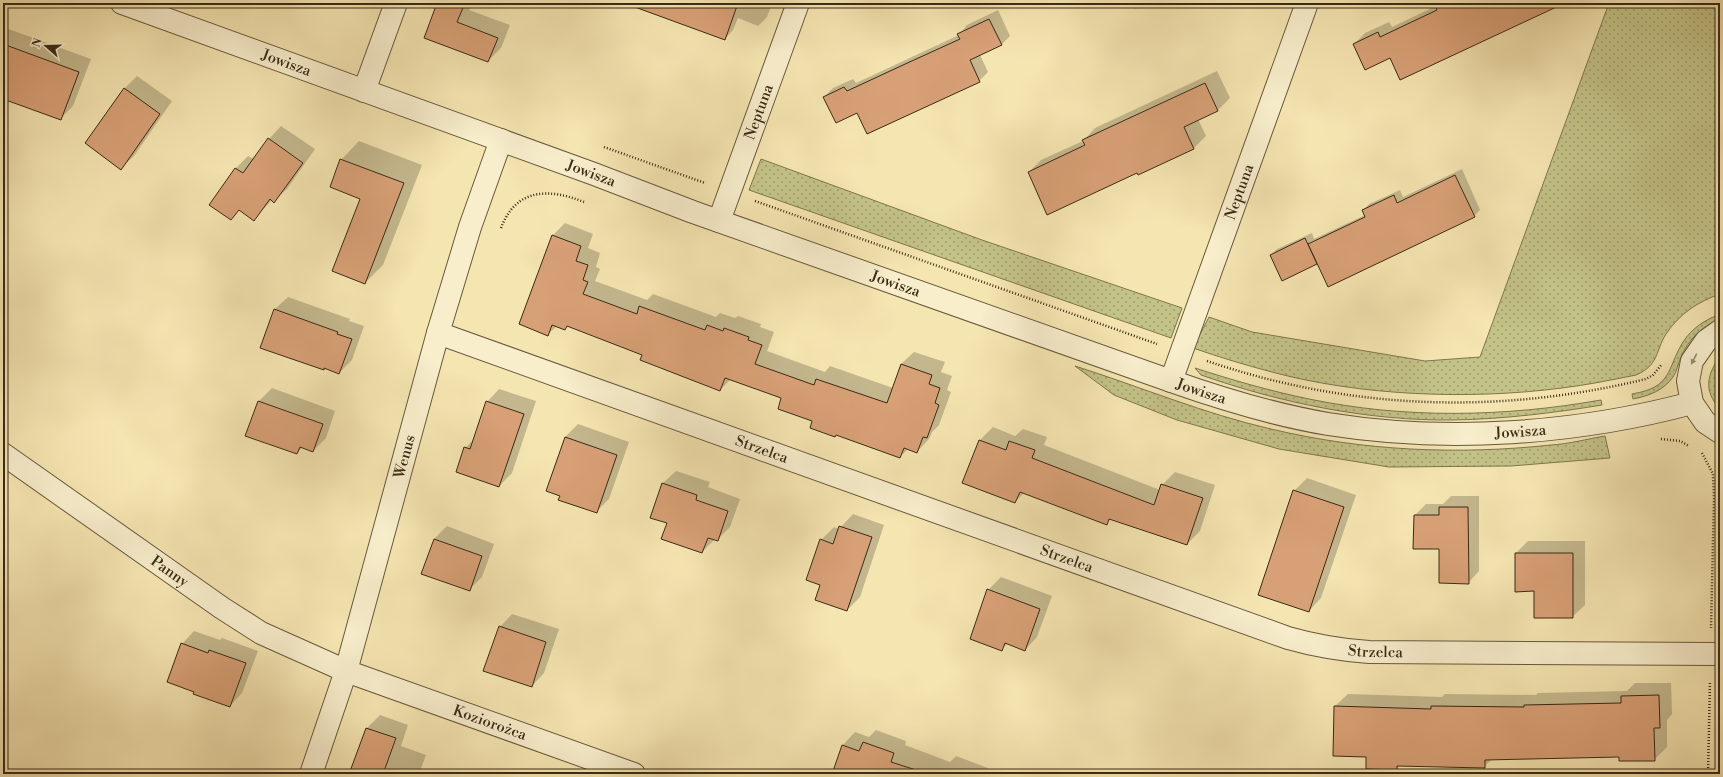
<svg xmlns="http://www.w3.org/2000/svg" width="1723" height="777" viewBox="0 0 1723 777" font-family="'Libre Bodoni',serif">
  <defs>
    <pattern id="grass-dots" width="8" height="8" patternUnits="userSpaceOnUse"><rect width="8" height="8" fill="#c3c287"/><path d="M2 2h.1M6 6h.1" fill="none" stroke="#9f9e6d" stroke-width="1.8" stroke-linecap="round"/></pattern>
  </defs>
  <rect width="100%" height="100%" fill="#f5e5b1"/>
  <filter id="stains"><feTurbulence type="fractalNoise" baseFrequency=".005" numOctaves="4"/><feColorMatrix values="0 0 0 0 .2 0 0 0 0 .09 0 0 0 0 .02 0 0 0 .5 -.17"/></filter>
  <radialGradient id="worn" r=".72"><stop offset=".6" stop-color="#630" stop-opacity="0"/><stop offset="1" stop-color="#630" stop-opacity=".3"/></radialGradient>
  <g fill="url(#grass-dots)" stroke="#7e764e">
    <path d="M1609,3H1720V294C1698,302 1680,313 1666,334C1655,352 1659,365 1636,375C1611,380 1587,385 1562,388C1470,400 1361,396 1272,372C1245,365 1219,357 1193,348L1209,317L1252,332L1425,361L1480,357Z"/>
    <polygon points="761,159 982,240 1182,308 1171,338 749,190"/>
    <path d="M1720,314V319C1703,325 1688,340 1681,357C1678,364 1677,371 1673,377C1664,390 1649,396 1633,399L1632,394C1673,387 1666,370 1683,342C1692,328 1705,320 1720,314Z"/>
    <path d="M1720,356V409C1703,390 1707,375 1720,356Z"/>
    <path d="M1075,366C1141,387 1205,414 1271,429C1363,451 1458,455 1551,445C1569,444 1587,439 1605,436L1610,458L1511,466L1389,467L1279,449L1177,420L1114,395Z"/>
    <path d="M1195,368C1232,380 1270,391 1309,399C1405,419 1505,417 1601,400L1602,405C1553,413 1504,419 1454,420C1368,421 1281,403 1201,375Z"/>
  </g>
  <g fill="#0003">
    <polygon points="438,3 472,3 469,10 510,25 501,48 488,61"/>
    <polygon points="626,3 772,3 767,17 758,26 738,18 733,30 725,39"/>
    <polygon points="1133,3 1148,3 1135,9"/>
    <polygon points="1439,3 1556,3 1391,57 1354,44 1365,33 1389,22 1392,27 1436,6"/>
    <polygon points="998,10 1010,36 1002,44 980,55 988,72 979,81 857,112 824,97 833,88 853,79 856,83 959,35 967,25"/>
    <polygon points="3,27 91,59 73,106 60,119 3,98"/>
    <polygon points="1217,71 1230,98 1218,110 1198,119 1206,136 1194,148 1138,172 1029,172 1041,160 1083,141 1095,128"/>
    <polygon points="137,76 172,101 134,156 121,168 124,89"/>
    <polygon points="281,126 315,149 287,189 274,201 272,200 254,219 240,209 231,219 211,204 236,168 248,156 254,159 269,139"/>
    <polygon points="359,141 422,165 383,265 365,283 361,198 341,160"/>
    <polygon points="1462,169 1480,210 1474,216 1317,263 1271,255 1277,249 1312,233 1314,239 1365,215 1363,211 1369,204 1400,190 1403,197"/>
    <polygon points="565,223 593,234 588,248 600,253 596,267 600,269 595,281 647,300 653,294 716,317 720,313 735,318 738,316 761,324 760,327 774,332 767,351 825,372 830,366 893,388 901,364 914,352 945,362 941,372 952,376 947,390 951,392 939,425 932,432 929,439 917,452 908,449 900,457 836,434 783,398 731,379 720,390 643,354 568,326 565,328 557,326 548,334 552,236"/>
    <polygon points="288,297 350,319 349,321 364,326 352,360 339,373 325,367 323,369 275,309"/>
    <polygon points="272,388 335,411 326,438 313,451 303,447 297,453 246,435 259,401"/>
    <polygon points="499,389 536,401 512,473 499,486 465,448 474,439 487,402"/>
    <polygon points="578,424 629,442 609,499 596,512 561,495 565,437"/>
    <polygon points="993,427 1015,436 1023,429 1047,437 1044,445 1160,490 1162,485 1175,472 1215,485 1200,531 1187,544 1111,519 1106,524 1024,493 1015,502 964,482 980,440"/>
    <polygon points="676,471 710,482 708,487 740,499 730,527 717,540 715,539 702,552 668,523 651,517 663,483"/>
    <polygon points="1307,478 1356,495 1321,598 1309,611 1294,491"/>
    <polygon points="1451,496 1479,496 1479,571 1468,583 1415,515 1426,504 1443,504"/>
    <polygon points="853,514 884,525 860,597 847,610 821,584 821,540 834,527 839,529"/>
    <polygon points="447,526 494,544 482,577 469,590 434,539"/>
    <polygon points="1528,541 1585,541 1585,605 1572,617 1535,590 1516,553"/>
    <polygon points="1001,577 1052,596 1037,637 1025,650 1008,643 1002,649 988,590"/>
    <polygon points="512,614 559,629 544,673 532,686 500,627"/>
    <polygon points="194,631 220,640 222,638 258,651 242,693 230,706 195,691 182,644"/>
    <polygon points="1635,683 1671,683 1672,714 1667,720 1667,747 1654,760 1620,756 1493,758 1484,767 1400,765 1397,769 1367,756 1335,706 1348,694 1442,697 1445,694 1536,695 1538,693 1627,691"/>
    <polygon points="380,715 408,725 401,746 426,755 419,774 350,774 367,728"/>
    <polygon points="876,730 906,741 905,745 950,762 956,756 988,768 986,774 833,774 843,745 855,732 869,737"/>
  </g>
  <g fill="#d8a076" stroke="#392a16">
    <polygon points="437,3 465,3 457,22 498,38 488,62 424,38"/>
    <polygon points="632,3 738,3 725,40 632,6"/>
    <polygon points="1434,3 1565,3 1400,80 1390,58 1365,70 1353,44 1378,32 1380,37 1437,10"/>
    <polygon points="989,19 1002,45 970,60 980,82 867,134 857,113 836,123 823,97 844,87 847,91 903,65 960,39 957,34"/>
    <polygon points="3,44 79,72 61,120 3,99"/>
    <polygon points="1205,83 1218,111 1184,127 1194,149 1138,175 1137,173 1047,215 1028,172 1085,145 1082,140"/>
    <polygon points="124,88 160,114 121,170 85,143"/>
    <polygon points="268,138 303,163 274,203 270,199 254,221 239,210 231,220 209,205 235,168 243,173"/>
    <polygon points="340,159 404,183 365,284 332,271 360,199 330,187"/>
    <polygon points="1455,175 1475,217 1328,287 1308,244 1365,217 1362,210 1394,195 1397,203"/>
    <polygon points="552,235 581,246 576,261 588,265 583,280 588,282 583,294 637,314 639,306 705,330 707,325 723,331 724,328 749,337 748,340 762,345 755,364 814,385 816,379 887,403 901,364 932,375 929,384 940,388 935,403 939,405 927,438 923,437 917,453 904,448 900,458 836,435 835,437 810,428 812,421 778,409 781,398 725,378 720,391 640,360 642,355 567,326 565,330 552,325 548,336 519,324"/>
    <polygon points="1305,238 1317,264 1282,281 1270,255"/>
    <polygon points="274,309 338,332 337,334 352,339 339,374 324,368 324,370 260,348"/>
    <polygon points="258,401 323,424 313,452 300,447 297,454 245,436"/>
    <polygon points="486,401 524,414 499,487 456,472 464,447 470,449"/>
    <polygon points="565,437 617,455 597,513 558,500 560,496 546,491"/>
    <polygon points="979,440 1006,450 1009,441 1035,450 1032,458 1154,505 1161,484 1203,498 1187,545 1109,519 1107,525 1020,492 1015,503 962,483"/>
    <polygon points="662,483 697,495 696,500 728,511 718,541 708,538 702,553 661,539 667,523 650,518"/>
    <polygon points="1293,490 1344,507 1309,612 1258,595"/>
    <polygon points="1439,507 1468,507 1469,584 1439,583 1439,549 1413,549 1414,515 1439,515"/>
    <polygon points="839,526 872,537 847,611 815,600 820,585 806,580 820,539 833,544"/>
    <polygon points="434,539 482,556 470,591 421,574"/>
    <polygon points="1515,553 1573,553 1573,618 1534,618 1534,591 1515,592"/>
    <polygon points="987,589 1040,609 1025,651 1005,643 1002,651 970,639"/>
    <polygon points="499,626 546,642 532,687 483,671"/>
    <polygon points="181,643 208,653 209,650 246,663 230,707 193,694 194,692 167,682"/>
    <polygon points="1659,695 1660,728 1654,728 1655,761 1619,761 1619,757 1485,760 1485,768 1397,766 1397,770 1366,769 1366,757 1333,756 1334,706 1431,709 1431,706 1524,707 1524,705 1621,703 1621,696"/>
    <polygon points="366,728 396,738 383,774 349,774"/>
    <polygon points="863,742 894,753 891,762 916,770 915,774 832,774 842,745 859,751"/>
  </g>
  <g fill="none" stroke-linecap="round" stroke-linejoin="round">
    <defs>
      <g id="minor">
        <path id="s1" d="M122,3L594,174L693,212L1171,381C1222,399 1275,415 1328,424C1447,443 1576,434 1692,403"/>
        <polyline points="364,91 396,3"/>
        <path id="s2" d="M719,221L798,3"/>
        <polyline points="1720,331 1706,341 1692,361 1688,381 1692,403 1705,422 1720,432"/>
        <path id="s3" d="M438,333L1288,638C1316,646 1340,650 1369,652L1720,654"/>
        <path id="s4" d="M1171,381L1307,3"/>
        <path id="s5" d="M3,454L222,608L261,633L346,671L634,774"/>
        <path id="s6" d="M311,774L346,671L438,333L470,227L501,140"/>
      </g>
    </defs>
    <use href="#minor" stroke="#68593d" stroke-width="24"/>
    <g stroke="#392a16" stroke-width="2.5" stroke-dasharray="1 2" stroke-linecap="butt">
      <polyline points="604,147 705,183"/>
      <polyline points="755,201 1157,344"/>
      <path d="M501,228C516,188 549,188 584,202"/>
      <path d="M1207,361C1351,410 1498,415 1646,379L1653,375L1662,364"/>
      <polyline points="1661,439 1680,441 1689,446"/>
      <polyline points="1702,453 1713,474 1714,499 1711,628"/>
      <polyline points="1708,774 1710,681"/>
    </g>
    <use href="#minor" stroke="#f8eecc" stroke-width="22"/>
  </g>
  <defs><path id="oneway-solid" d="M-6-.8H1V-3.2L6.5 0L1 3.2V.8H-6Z"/></defs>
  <use fill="#988c71" href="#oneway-solid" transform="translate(1694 359) rotate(117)"/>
  <g text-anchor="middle" stroke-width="3" stroke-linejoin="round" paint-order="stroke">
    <g font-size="15" fill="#392a16" stroke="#f8eecc">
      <text dy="5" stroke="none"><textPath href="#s1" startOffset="175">Jowisza</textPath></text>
      <text dy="5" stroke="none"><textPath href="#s2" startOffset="116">Neptuna</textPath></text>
      <text dy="5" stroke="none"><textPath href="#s1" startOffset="499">Jowisza</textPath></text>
      <text dy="5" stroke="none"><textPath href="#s4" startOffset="201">Neptuna</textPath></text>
      <text dy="5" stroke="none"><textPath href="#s1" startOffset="823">Jowisza</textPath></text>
      <text dy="5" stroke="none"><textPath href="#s1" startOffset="1147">Jowisza</textPath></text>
      <text dy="5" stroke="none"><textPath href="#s1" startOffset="1471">Jowisza</textPath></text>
      <text dy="5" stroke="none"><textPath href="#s3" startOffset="344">Strzelca</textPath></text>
      <text dy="5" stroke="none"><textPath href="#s6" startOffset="331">Wenus</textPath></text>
      <text dy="5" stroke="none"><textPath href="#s3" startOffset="668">Strzelca</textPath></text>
      <text dy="5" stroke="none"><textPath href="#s5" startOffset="204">Panny</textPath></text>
      <text dy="5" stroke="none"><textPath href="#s3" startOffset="992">Strzelca</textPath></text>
      <text dy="5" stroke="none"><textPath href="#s5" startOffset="560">Koziorożca</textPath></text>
    </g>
  </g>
  <rect width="1723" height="777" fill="none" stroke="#f5e5b1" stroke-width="16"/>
  <rect x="4" y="4" width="1715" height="769" fill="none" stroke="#392a16" stroke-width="2"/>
  <rect x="8" y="8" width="1707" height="761" fill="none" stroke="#392a16"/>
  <g transform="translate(46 46) rotate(290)" stroke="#f8eecc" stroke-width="3" paint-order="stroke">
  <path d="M0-3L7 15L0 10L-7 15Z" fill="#392a16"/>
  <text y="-6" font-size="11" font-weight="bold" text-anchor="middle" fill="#392a16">N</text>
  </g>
  <rect width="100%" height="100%" filter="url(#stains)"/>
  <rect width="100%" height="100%" fill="url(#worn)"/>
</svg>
